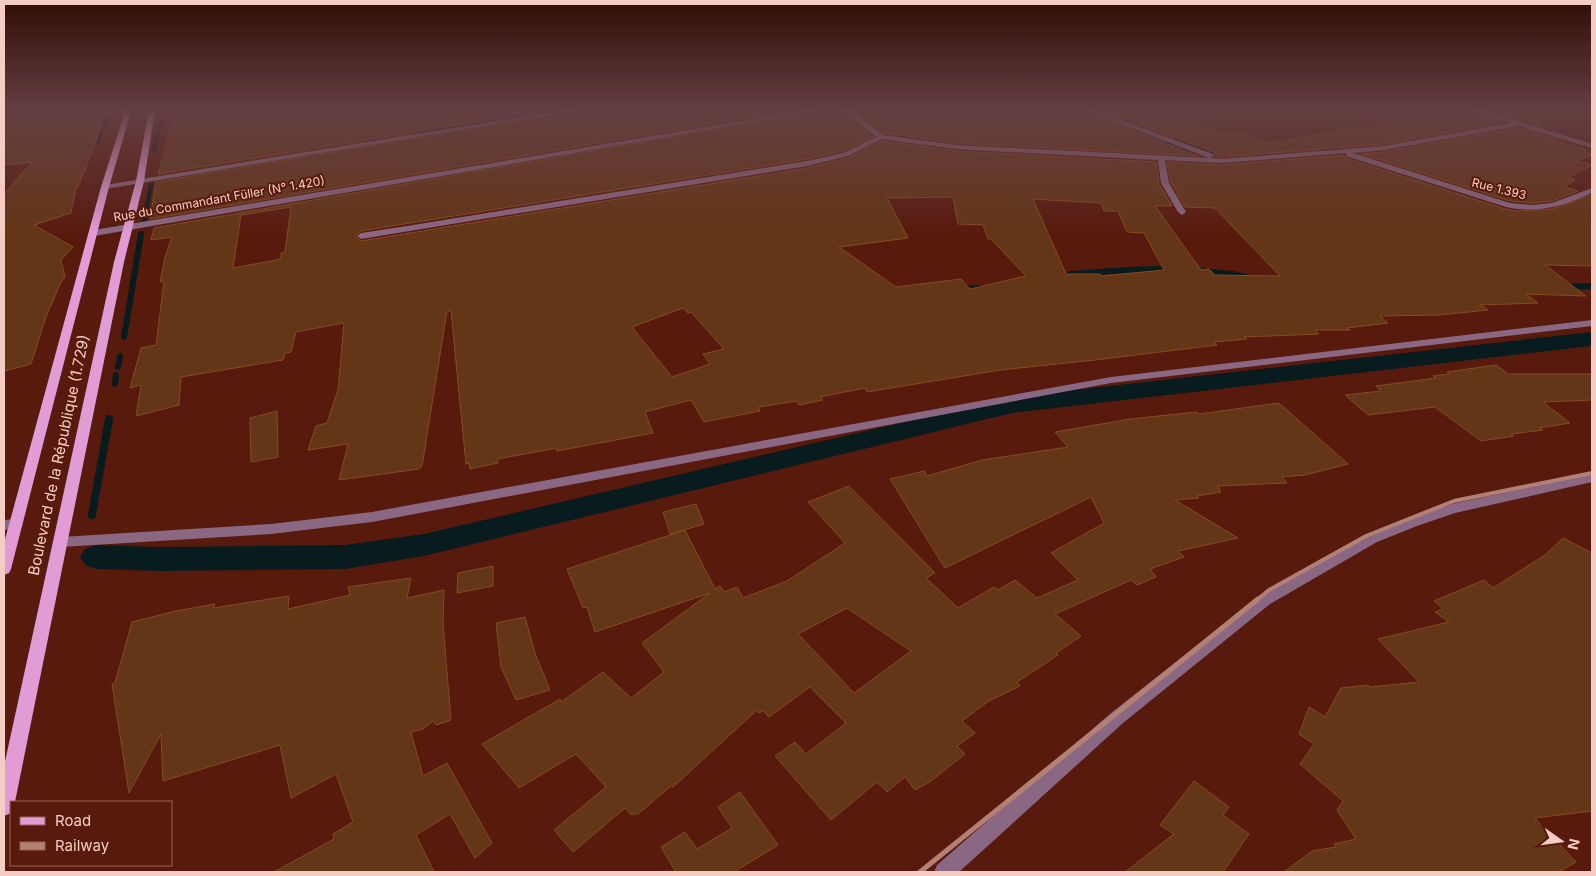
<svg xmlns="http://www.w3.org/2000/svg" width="1596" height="876" viewBox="0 0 1596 876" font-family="Inter,sans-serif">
  <rect width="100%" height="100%" fill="#591a0e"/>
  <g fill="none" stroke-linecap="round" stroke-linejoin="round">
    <g stroke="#081b1e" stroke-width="4.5">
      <polyline points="1127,128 1191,153 1188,157 1179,158"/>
      <polyline points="885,129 908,140"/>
      <polyline points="421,132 555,110"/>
      <polyline points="1176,138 1224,156"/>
      <polyline points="98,142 106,118"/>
      <polyline points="154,151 162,115 173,110"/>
      <polyline points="1324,151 1339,149"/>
      <polyline points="144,222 151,185"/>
    </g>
    <g stroke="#081b1e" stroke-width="6">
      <polyline points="1201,271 1233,274 1249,278"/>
      <path d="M1070,274C1104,272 1138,268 1172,269"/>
      <polyline points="1564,287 1592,286"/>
      <polyline points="960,289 986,288"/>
      <polyline points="124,337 141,234"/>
      <polyline points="118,367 120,356"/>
      <polyline points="115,384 116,375"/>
    </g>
    <polyline stroke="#081b1e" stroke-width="8" points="92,515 109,419"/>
    <polygon fill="#081b1e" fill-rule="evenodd" points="1592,332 1592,346 1012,413 424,556 345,569 160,571 96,569 85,565 80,557 85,549 96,545 160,547 345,545 424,534 1012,397"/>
  </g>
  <g fill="#633617" stroke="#854b23" fill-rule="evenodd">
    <polygon points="209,110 549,110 158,174 174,119 178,119 186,113"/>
    <polygon points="583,110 793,110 150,219 156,182"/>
    <path d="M826,110H841L873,137L842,151L807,159L361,231L355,236L361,241L807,168L848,158L882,141L956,151L1156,162L1159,184L1172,206H1155L1201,270L1209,269L1215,275L1280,276L1215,208L1185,207L1171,182L1167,162L1221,165L1344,155L1345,158L1505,209L1517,211L1551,209L1592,195V266L1545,265L1586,296L1526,294L1538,303L1480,305L1488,310L1439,315L1380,316L1388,323L1347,328L1350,330H1315L1319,334L1244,337L1247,339L1214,342L1217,345L1095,360L1000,370L867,392L865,388L820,397L823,400L799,405L797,401L759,407L760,411L704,422L691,400L645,412L653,433L557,451V448L497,459L498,463L470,469L469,463L466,464L451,311H447L422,466L419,469L339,480L348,444L308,450L316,426L327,423L338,390L344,323L296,332L291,352L285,353L283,360L181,377L179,405L136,416L141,385L130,388L141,348L156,345L164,281L160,282L165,257L172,237L151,240L154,228ZM953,197L958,224L983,225L988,239H991L1026,276L970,289L961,279L896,287L839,247L908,238L887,198ZM1033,199L1101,203L1104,211H1118L1127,232L1144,233L1164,270L1102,276L1100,274H1066ZM291,207L285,252L281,253V259L233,268L241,215ZM683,308L688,313L691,312L724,349L703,354L710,364L672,377L632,327Z"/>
    <polygon points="855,110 1082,110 1197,156 956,143 884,133"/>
    <polygon points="1100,110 1160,110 1229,135 1245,132 1268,143 1452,112 1452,110 1469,110 1503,122 1384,144 1221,157 1216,157 1214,152"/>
    <polygon points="1490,110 1540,110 1540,125 1538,125"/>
    <polygon points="24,113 104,114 96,141 78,187 76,187 71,213 34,225 73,247 61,260 65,277 61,282 46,317 31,364 4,371 4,194 32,162 4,165 4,118 16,117"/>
    <polygon points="1519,128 1555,139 1551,140 1587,150 1584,152 1592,154 1576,161 1592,165 1568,178 1575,180 1564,187 1578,191 1552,201 1533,203 1510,201 1362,154 1384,152"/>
    <polygon points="1496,365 1508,374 1592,374 1592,400 1543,402 1570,423 1539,428 1543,430 1511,434 1514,436 1481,441 1435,407 1368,415 1345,395 1381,391 1376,386 1436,378 1433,376 1449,374 1447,372"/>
    <path d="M1279,403L1348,464L1305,475L1282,477L1287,483L1218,486L1221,492L1197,496L1199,498L1175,500L1238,538L1178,551L1184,557L1150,569L1156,577L1137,585L1131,580L1055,614L1081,636L1056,653L1058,655L1017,682L1020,686L989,701L962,721L975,733L957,746L965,754L931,781L915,790L905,777L887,792L877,782L831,820L775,756L795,742L806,754L846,723L810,687L769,717L763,711L759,713L757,710L673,787L671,786L638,814H630L625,808L573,852L554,830L606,787L576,754L519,788L482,744L560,699L561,702L603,672L631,698L664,672L642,643L710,593L595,632L587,607L583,608L567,569L685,530L715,589L720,586L724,592L737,587L743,598L787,581L845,543L808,502L849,486L935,573L926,578L958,608L994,587L998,590L1015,580L1037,598L1078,580L1051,553L1104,523L1091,497L945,568L890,479L924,471L927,476L982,460L1068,447L1055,432L1130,419L1197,412L1199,414ZM847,608L911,651L854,693L798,634Z"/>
    <polygon points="277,411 278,457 251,462 250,418"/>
    <polygon points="696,504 704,524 670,534 663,512"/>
    <polygon points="1563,538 1592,553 1592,811 1535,818 1576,862 1558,872 1284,872 1312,851 1336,847 1334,844 1356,839 1337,810 1343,801 1300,764 1314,744 1299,734 1309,707 1325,717 1341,688 1368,685 1370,687 1419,682 1378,639 1449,622 1435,612 1443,609 1434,601 1484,580 1493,588 1545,555"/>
    <polygon points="493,566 493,586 457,593 458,573"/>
    <polygon points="411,578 407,598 444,590 443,625 451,720 436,725 433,721 423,729 411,732 423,776 447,763 492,843 475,858 450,814 416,835 434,872 274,872 334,839 333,834 353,822 336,774 291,798 280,745 163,781 161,734 129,793 112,684 115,683 132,622 176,611 215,604 213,608 289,596 288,609 350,595 348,587"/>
    <polygon points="525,617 535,653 550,690 516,700 501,667 496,623"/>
    <polygon points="1194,781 1229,807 1223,815 1249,834 1223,872 1125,872 1174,834 1160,825"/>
    <polygon points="740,792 778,845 734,872 676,872 661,847 685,832 697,849 732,828 718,807"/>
  </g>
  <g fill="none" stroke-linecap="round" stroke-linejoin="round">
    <g fill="#8a6883" fill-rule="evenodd">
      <polygon points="563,110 581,110 105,189 101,187 105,185"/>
      <polygon points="807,110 824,110 94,236 90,233 94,230"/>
      <path d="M843,110H851L883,135L956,145L1209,158L1084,110H1094L1213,154L1214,156L1210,158L1221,159L1384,146L1511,123L1471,110H1482L1592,144V148L1519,126L1384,150L1353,153L1510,203L1533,205L1552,203L1592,188V193C1564,206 1537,214 1506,207L1346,156V153L1221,163L1165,160L1169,183L1186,212L1182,215L1178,212L1161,183L1158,160L956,149L882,139L848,156L807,166L361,239L357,236L361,233L407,226L807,161L843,153L876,137Z"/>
      <polygon points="1592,320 1592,326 1111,383 372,522 271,534 61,547 56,546 54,542 56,538 61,537 271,524 372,512 1111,377"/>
      <polygon points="1592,474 1592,482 1455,513 1417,526 1377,542 1270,604 1123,723 959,872 934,872 937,865 1111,713 1260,596 1367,534 1407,520 1452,504"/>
      <polygon points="16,519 21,520 23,524 21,528 4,530 4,520"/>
    </g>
    <g fill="#e09cd5" fill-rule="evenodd">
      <polygon points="123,110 129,110 130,115 109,187 11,569 9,573 4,575 4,543 101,187 124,115"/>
      <polygon points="149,110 155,110 144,181 124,262 15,802 11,802 11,813 4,816 4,766 114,262 136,181"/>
    </g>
    <polyline stroke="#b28075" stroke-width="4" points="1257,600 1269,590 1366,536 1454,501 1592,473"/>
    <polyline stroke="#b28075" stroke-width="5" points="920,872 1258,599"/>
  </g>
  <linearGradient id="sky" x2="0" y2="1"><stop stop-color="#310e08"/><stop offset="0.47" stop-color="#643e41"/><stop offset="1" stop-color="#643e41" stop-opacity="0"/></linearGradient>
  <rect width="1596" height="233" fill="url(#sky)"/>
  <g text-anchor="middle" stroke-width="4" stroke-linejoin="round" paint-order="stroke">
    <g font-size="12" fill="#f6cdc4" stroke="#591a0e">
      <text transform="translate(1499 189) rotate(14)" y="4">Rue 1.393</text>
      <text transform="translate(219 199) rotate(-10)" y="4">Rue du Commandant Füller (N° 1.420)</text>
    </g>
    <g font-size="15" fill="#f6cdc4" stroke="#591a0e">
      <text transform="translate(59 455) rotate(-78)" y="5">Boulevard de la République (1.729)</text>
    </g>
  </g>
  <rect width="1596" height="876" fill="none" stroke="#f6cdc4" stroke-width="10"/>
  <rect x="10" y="801" width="162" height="65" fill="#591a0e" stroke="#986257"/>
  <rect x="20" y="817" width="25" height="8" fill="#e09cd5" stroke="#986257"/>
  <text x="55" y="826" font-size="15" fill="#f6cdc4">Road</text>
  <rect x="20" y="842" width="25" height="8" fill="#b28075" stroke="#986257"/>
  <text x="55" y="851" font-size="15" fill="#f6cdc4">Railway</text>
  <g transform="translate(1561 841) rotate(104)" stroke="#591a0e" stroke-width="4" paint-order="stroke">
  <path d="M0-4L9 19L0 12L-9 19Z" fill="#f6cdc4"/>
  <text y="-8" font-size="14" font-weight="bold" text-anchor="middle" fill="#f6cdc4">N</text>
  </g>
</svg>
